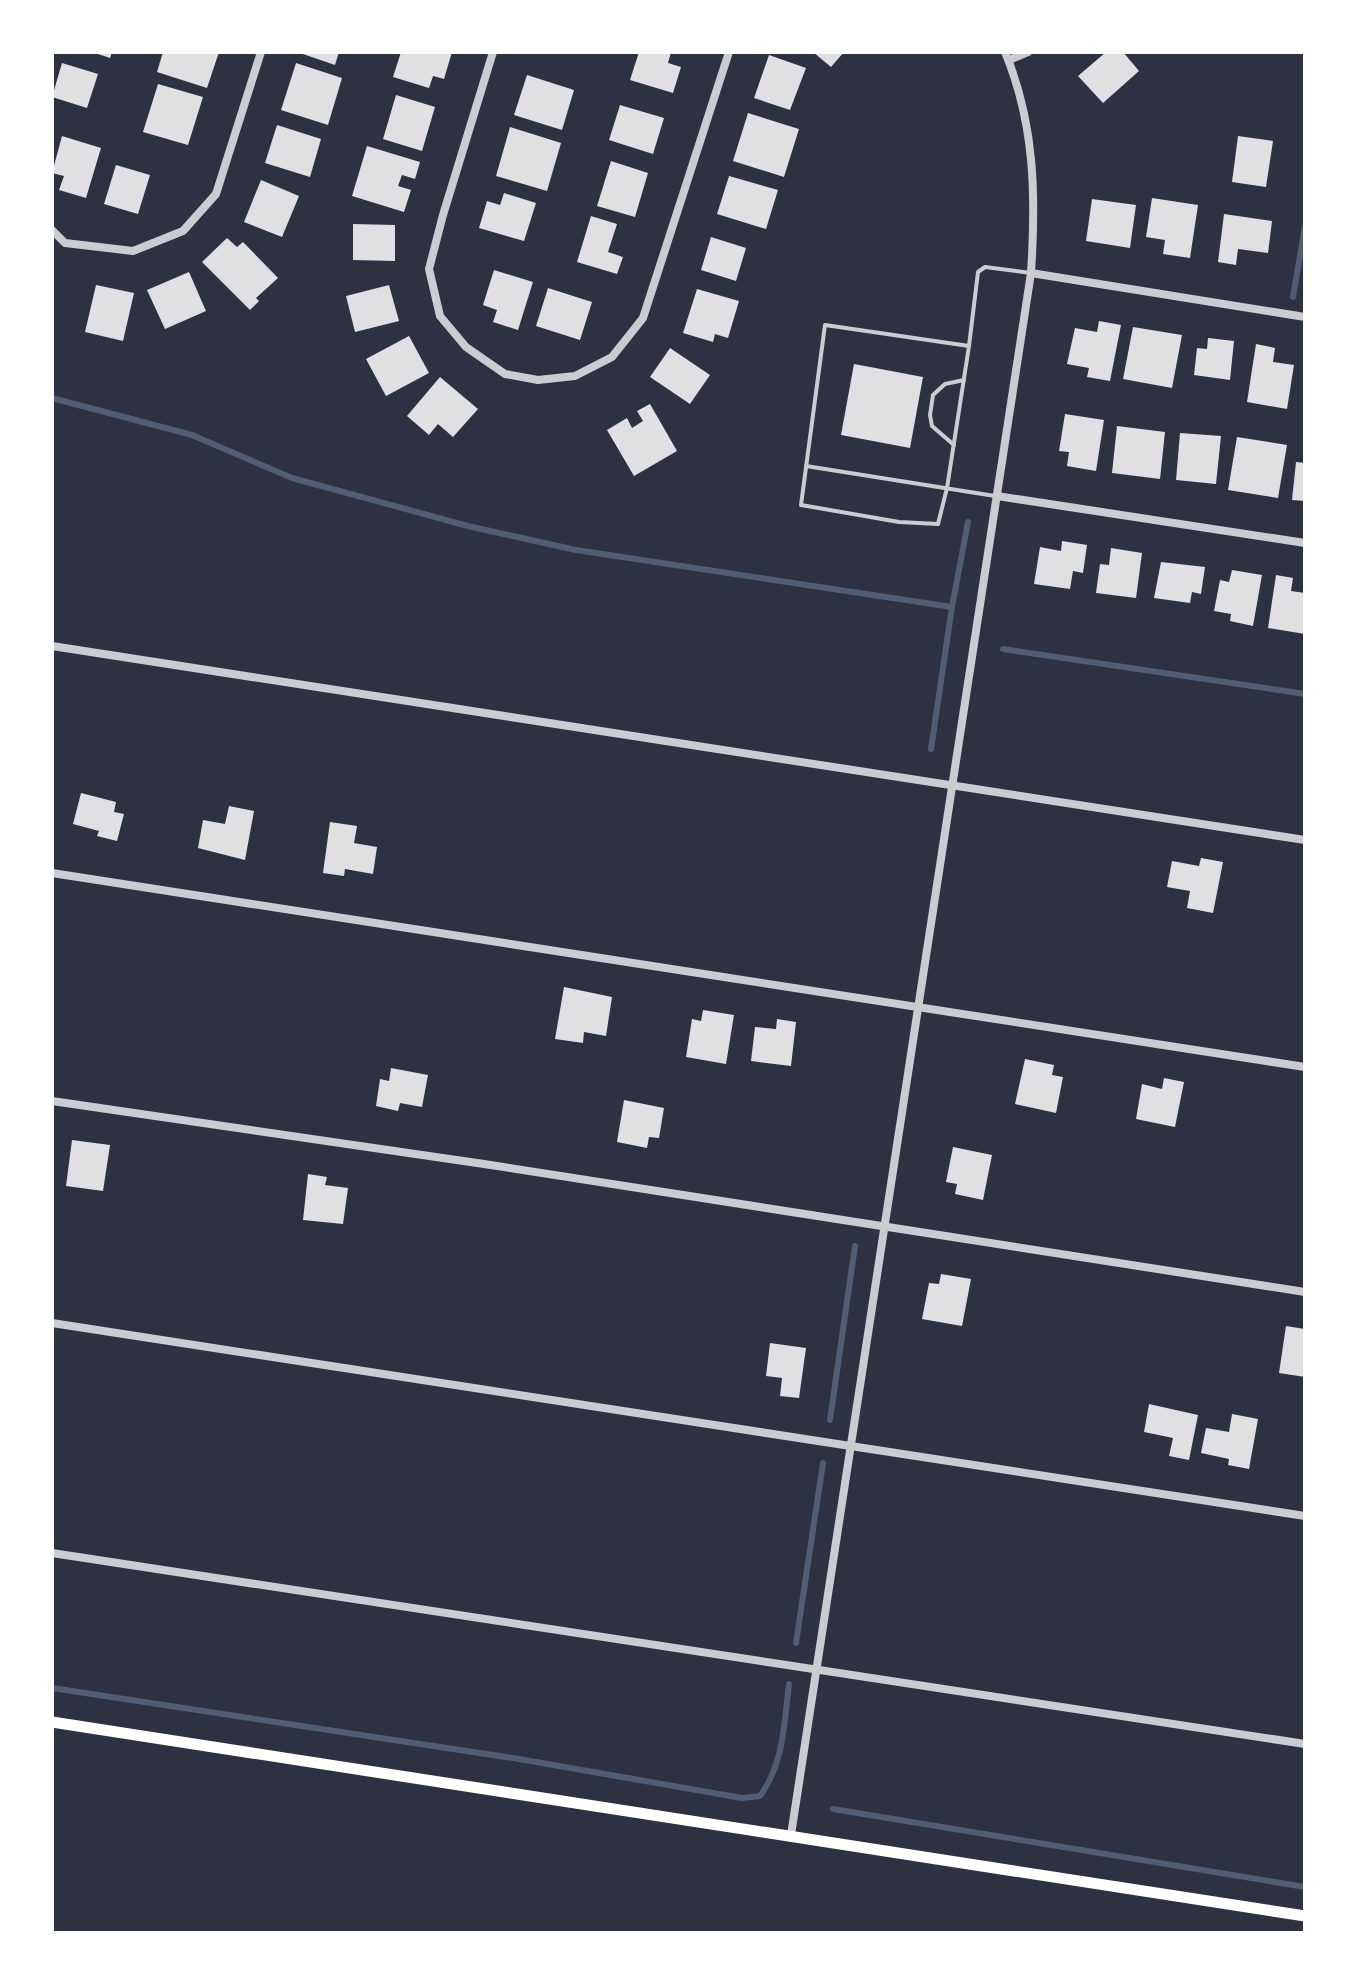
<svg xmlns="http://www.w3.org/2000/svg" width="1357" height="1985" viewBox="0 0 1357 1985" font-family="'Alegreya Sans',sans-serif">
  <rect width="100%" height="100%" fill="#2d3142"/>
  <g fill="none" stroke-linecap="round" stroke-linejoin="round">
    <g stroke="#4f5d75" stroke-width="6">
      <polyline points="1293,297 1305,226"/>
      <polyline points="52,398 192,435 292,478 468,526 576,550 952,607"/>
      <polyline points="1003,649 1305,694"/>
      <polyline points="931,749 952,607 968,522"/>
      <polyline points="830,1420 855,1246"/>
      <polyline points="796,1643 823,1463"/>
      <path d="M52,1688L519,1759L742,1798L760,1796C784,1763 784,1724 789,1684"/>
      <polyline points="833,1809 1305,1887"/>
    </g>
  </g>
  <g fill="#e0e0e3">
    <polygon points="92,52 112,52 110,58"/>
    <polygon points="163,52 219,52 207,88 157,72"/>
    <polygon points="297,52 339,52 335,65"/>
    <polygon points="401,52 452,52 444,79 433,76 429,88 393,77"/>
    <polygon points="639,52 671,52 668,63 681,67 673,93 630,80"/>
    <polygon points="813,52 844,52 831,67"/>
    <polygon points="1106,52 1123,52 1139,71 1103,103 1078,76"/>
    <polygon points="769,55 806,68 790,110 754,98"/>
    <polygon points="62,63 98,74 87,108 52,97"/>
    <polygon points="296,63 342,78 328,125 281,110"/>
    <polygon points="527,75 574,90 562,130 514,115"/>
    <polygon points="158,84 203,97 188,145 143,132"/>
    <polygon points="396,95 435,107 422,151 383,139"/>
    <polygon points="620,105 664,118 653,154 609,140"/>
    <polygon points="748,113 799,129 784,177 733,161"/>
    <polygon points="277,125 321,139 310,177 265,163"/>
    <polygon points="510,127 561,143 547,191 496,176"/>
    <polygon points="62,136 101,148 86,198 59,190 64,176 52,173"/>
    <polygon points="1238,136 1273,141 1266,187 1232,182"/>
    <polygon points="367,146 420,162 415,179 402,175 398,186 411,190 404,212 352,196"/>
    <polygon points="611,161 648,173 635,217 597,206"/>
    <polygon points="116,165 150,175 138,214 104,204"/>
    <polygon points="729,176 778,190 766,229 717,214"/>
    <polygon points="261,180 299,196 282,237 244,222"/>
    <polygon points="504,193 536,203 524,241 479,228 487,201 500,205"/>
    <polygon points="1152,198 1198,205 1190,258 1163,254 1165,240 1146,237"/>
    <polygon points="1092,199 1136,205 1130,248 1086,241"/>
    <polygon points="1224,214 1272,221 1268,253 1238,249 1236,265 1218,262"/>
    <polygon points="591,216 617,224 608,252 623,257 617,274 577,262"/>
    <polygon points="353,224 395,225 395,261 353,260"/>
    <polygon points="711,237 746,248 736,281 701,270"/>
    <polygon points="227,238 237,247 243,242 278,278 256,298 259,301 250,310 202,262"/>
    <polygon points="494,270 533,282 518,330 493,322 497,310 483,305"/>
    <polygon points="189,272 206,311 165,329 147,290"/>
    <polygon points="96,285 134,293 123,341 85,332"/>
    <polygon points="389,285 399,321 355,332 346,296"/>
    <polygon points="548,288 592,302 580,340 536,326"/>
    <polygon points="697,289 739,301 728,338 715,334 713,342 683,333"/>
    <polygon points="1099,321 1121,325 1110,381 1087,377 1089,368 1067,364 1075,328 1097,332"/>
    <polygon points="1133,327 1182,335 1172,388 1123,379"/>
    <polygon points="409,336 429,373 386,396 366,359"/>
    <polygon points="1208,338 1234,341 1230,380 1194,375 1197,348 1207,349"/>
    <polygon points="1256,344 1275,348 1273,362 1294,365 1287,409 1247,402"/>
    <polygon points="670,348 710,375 690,404 650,377"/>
    <polygon points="854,364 923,377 910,448 841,435"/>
    <polygon points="440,377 478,409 453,437 438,424 429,435 407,416"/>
    <polygon points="650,404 677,451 634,476 607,430 627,418 632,428 643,421 637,411"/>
    <polygon points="1065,414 1104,420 1096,471 1067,466 1069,452 1059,451"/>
    <polygon points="1117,426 1165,432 1160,479 1112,473"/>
    <polygon points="1180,433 1221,436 1216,484 1176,480"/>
    <polygon points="1237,437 1287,445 1278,498 1228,490"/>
    <polygon points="1296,462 1305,463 1305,501 1292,500"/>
    <polygon points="1062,541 1087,545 1083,573 1073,571 1070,589 1034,584 1040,547 1061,551"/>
    <polygon points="1111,548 1142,553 1136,598 1096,593 1100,564 1109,565"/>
    <polygon points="1161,562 1205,567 1201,594 1192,592 1190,603 1154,598"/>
    <polygon points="1232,570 1262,575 1253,626 1230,621 1231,614 1214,611 1220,580 1229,582"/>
    <polygon points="1276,575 1293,578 1291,591 1305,593 1305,634 1268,628"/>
    <polygon points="81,793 116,802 114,812 124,814 117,841 97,836 99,831 73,824"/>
    <polygon points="229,806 254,811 245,860 198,848 203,820 225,824"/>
    <polygon points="330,822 357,826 354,843 377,847 373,874 345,869 344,876 323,873"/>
    <polygon points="1201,858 1223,862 1213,913 1187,908 1190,891 1167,887 1172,861 1199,866"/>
    <polygon points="564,987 612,997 606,1036 584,1032 583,1043 555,1039"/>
    <polygon points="703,1010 734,1015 726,1064 686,1057 692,1019 701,1021"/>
    <polygon points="777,1019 796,1022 791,1066 751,1061 755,1027 776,1029"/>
    <polygon points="1025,1059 1054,1065 1052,1075 1063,1077 1056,1113 1015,1104"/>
    <polygon points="391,1068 428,1075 422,1107 400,1103 398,1111 376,1106 380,1079 389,1081"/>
    <polygon points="1164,1078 1184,1082 1175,1127 1136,1119 1142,1084 1162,1089"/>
    <polygon points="624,1100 664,1108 659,1138 649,1137 647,1148 617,1142"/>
    <polygon points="72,1140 110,1145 103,1191 66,1186"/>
    <polygon points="953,1147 992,1155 983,1200 955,1194 957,1184 946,1182"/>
    <polygon points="308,1174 327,1177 325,1185 348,1188 343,1224 303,1220"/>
    <polygon points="941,1274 971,1279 962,1326 922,1319 929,1283 939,1284"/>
    <polygon points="1286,1326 1305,1329 1305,1377 1279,1373"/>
    <polygon points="770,1343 806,1348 799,1398 780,1396 782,1378 766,1376"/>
    <polygon points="1149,1404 1198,1415 1189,1460 1169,1456 1173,1438 1144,1432"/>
    <polygon points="1232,1414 1258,1419 1249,1469 1228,1465 1229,1459 1201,1453 1206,1428 1229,1432"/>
  </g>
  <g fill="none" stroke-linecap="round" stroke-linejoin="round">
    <g stroke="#caccd0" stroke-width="4">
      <polyline points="969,346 947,488 938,524 899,522 801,505 825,325 969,346 978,272 985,267 1031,273"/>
      <polyline points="954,445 932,426 930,415 933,395 945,384 964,380"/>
      <polyline points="806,466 995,496"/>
    </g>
    <g stroke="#caccd0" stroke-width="8">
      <polyline points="493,52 443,215 429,269 440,316 466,347 505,374 538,380 575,376 612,357 643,318 729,52"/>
      <polyline points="1009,60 1028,52"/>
      <polyline points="52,230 65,243 133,251 183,231 216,194 261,52"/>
      <polyline points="1031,273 1305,317"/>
      <polyline points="997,496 1305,543"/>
      <polyline points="52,646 1305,840"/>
      <polyline points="52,873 1305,1067"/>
      <polyline points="52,1101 484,1164 1305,1292"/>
      <polyline points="52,1323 1305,1516"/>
      <polyline points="52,1553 1305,1744"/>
      <path d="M791,1835L1031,273C1036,196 1035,124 1005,52"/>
    </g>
    <polyline stroke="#fff" stroke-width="11" points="52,1722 1305,1916"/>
  </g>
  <rect width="1357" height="1985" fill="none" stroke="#ffffff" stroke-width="108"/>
</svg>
